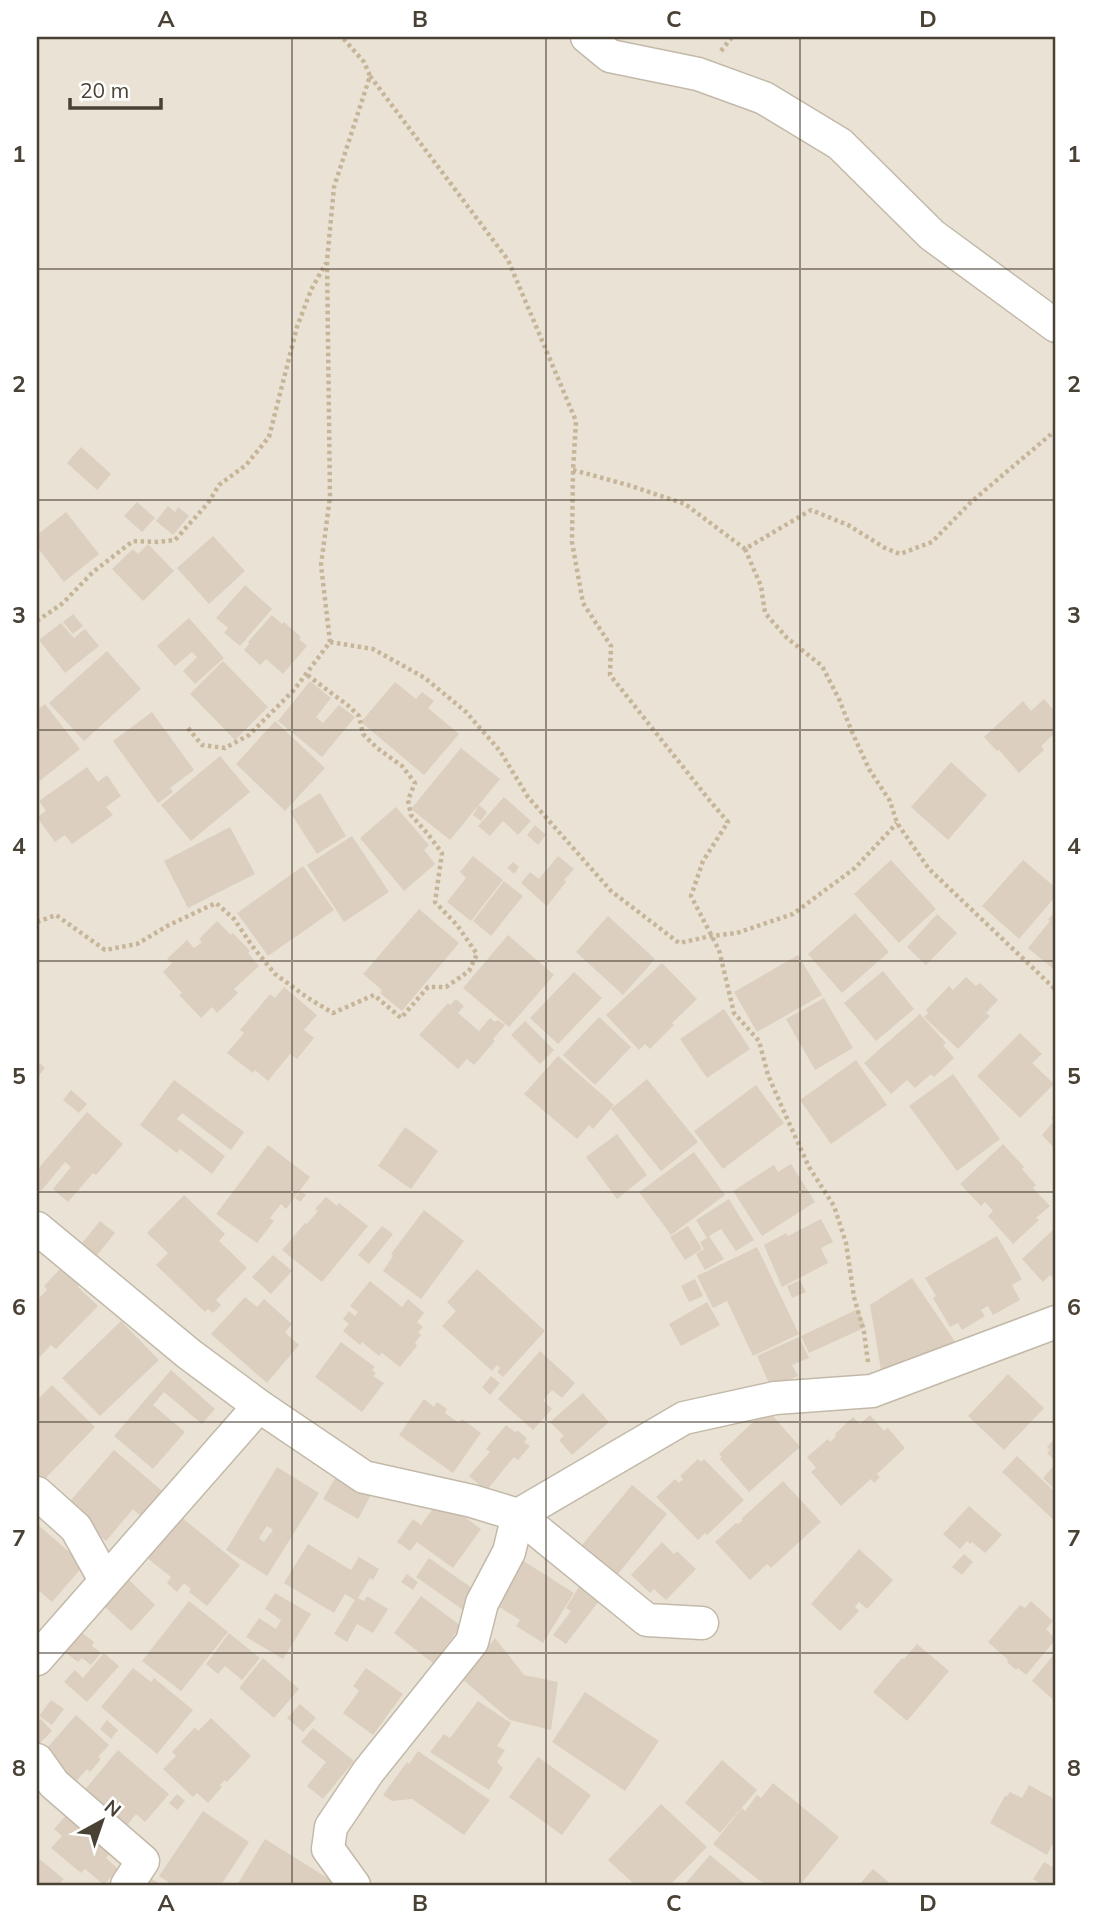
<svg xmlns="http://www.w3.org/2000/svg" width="1093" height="1922" viewBox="0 0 1093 1922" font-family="Mulish,sans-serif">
  <rect width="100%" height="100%" fill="#f6f1e8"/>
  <rect fill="#eae3d5" x="37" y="37" width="1019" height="1848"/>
  <g fill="#dccfbf" fill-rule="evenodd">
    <polygon points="81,447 111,474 97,490 67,463"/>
    <polygon points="137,502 155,518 142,532 124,516"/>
    <polygon points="168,506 175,512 178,507 189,516 173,535 156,521"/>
    <polygon points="66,512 99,554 64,582 37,547 37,535"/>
    <polygon points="213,536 245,571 209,604 177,568"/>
    <polygon points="148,544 174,571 143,601 112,569 133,549 138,554"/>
    <polygon points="245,585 272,609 240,646 224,633 228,628 216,618"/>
    <polygon points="73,614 83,626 73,634 63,622"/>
    <polygon points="272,615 282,624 284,622 301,637 299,639 307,646 283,674 266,659 260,665 244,650 249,644 248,642"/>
    <polygon points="189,618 224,658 195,684 183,671 197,657 192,652 175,666 157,646"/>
    <polygon points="61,623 74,638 85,629 99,646 65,673 39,640"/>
    <polygon points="107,651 141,689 84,741 49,703"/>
    <polygon points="223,661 268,707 235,740 190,694"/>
    <polygon points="310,681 331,698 316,717 323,723 339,705 355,717 322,757 278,721"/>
    <polygon points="395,682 416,699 422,692 434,701 428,708 459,734 424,775 361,722"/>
    <polygon points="1044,699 1056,713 1056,732 1041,746 1044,750 1019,773 999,750 997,751 984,737 1023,701 1031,711"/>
    <polygon points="45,704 80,749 37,783 37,710"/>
    <polygon points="152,712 194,770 170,788 173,792 158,803 113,741"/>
    <polygon points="275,721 325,768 285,811 236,764"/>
    <polygon points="461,748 500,779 450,840 411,809"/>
    <polygon points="220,756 250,792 191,841 161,805"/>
    <polygon points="951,762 987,795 948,840 911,807"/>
    <polygon points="87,767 98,782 107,775 121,796 106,807 113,815 72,844 65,835 55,842 37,817 46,811 39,801"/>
    <polygon points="320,793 346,836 317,854 290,812"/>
    <polygon points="504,797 531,821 518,835 503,821 490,836 478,826"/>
    <polygon points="479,805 487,812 481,821 473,815"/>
    <polygon points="396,807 429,845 424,850 435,864 404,891 360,838"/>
    <polygon points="535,825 546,835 538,845 527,835"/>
    <polygon points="230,827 255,874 188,908 164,861"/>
    <polygon points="352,836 389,892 344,922 307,865"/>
    <polygon points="473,856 503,880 471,921 447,902 466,878 460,872"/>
    <polygon points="558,856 574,869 564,880 566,882 547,906 521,883 530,872 539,879"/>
    <polygon points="891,860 936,909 899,943 854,894"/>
    <polygon points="1023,860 1056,888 1056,896 1019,939 982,906"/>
    <polygon points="513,862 519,867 514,874 507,868"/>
    <polygon points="303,866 334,910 268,956 237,913"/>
    <polygon points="504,881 523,896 491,936 473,921"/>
    <polygon points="419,909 459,943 402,1011 380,993 382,990 363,974"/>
    <polygon points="1056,910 1056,971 1028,948 1050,921 1048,920"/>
    <polygon points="855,913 889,952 842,993 808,954"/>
    <polygon points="937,914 957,933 926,965 907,947"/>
    <polygon points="608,916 655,959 623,995 576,952"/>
    <polygon points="217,921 231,935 233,933 250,951 248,953 259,966 234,989 238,993 217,1013 212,1007 201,1018 179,995 182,993 163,972 172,963 167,959 187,940 194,948 202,942 199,939"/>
    <polygon points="508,935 554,975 509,1027 463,988"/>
    <polygon points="798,955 822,995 757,1032 734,992"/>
    <polygon points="662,963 697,999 672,1023 674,1025 650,1049 645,1044 639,1050 606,1015"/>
    <polygon points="883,971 914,1009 876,1041 844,1003"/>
    <polygon points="574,972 602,998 558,1044 530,1018"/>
    <polygon points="966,977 976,986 980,983 998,1000 986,1013 990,1016 958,1049 924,1017 928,1013 926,1010 949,986 953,990"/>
    <polygon points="284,987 317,1015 304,1030 314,1038 297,1059 290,1054 268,1081 255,1070 253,1073 227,1053 244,1033 240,1030 270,994 275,998"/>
    <polygon points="824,998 853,1048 815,1070 786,1019"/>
    <polygon points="456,999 464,1006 458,1013 479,1031 490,1018 495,1022 498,1020 505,1025 493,1039 495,1041 474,1065 467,1059 458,1069 419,1035 448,1003 450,1005"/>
    <polygon points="724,1009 750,1049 707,1078 680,1039"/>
    <polygon points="920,1014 946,1043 943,1045 954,1058 934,1077 931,1074 915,1088 907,1080 891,1094 864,1063"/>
    <polygon points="599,1017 631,1047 595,1085 563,1055"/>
    <polygon points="525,1021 554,1050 540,1064 511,1035"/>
    <polygon points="1020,1033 1042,1054 1032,1063 1054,1084 1020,1118 977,1076"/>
    <polygon points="558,1056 614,1105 593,1129 589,1125 577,1139 524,1094"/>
    <polygon points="856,1060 887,1105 831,1144 800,1100"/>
    <polygon points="37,1061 45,1068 37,1078"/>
    <polygon points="953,1074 1000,1139 957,1171 909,1106"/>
    <polygon points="647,1079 698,1142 661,1171 611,1109"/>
    <polygon points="174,1080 244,1132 231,1150 182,1113 177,1119 225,1156 212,1174 180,1149 177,1153 140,1125"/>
    <polygon points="756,1085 784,1123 723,1169 694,1131"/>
    <polygon points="71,1090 87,1104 79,1113 63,1100"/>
    <polygon points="87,1112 123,1144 96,1175 93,1173 68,1202 53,1189 71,1167 65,1162 41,1191 37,1187 37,1170"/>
    <polygon points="1056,1113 1056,1150 1042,1135 1054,1121 1051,1118"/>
    <polygon points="405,1127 438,1151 411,1189 378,1166"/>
    <polygon points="617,1134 647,1175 617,1199 586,1157"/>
    <polygon points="1003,1144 1024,1167 1022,1169 1036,1185 1033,1188 1050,1206 1036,1218 1039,1220 1013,1244 988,1216 993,1211 985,1202 981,1206 960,1184"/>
    <polygon points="268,1145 310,1177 286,1209 281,1204 270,1218 274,1221 257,1243 216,1214"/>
    <polygon points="694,1152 725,1195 671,1235 639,1192"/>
    <polygon points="791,1164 815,1202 762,1236 733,1191 774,1165 778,1172"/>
    <polygon points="301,1191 306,1195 300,1202 295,1198"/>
    <polygon points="184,1195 225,1234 219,1241 247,1268 216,1300 221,1305 213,1313 208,1309 205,1312 156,1265 168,1253 147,1233"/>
    <polygon points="326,1197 337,1206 339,1203 368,1226 322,1282 282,1250 305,1223 307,1224 318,1211 315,1209"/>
    <polygon points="729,1199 754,1240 736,1251 721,1229 709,1236 724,1259 705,1270 696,1254 704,1249 700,1242 707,1238 696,1220"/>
    <polygon points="424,1210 464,1241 421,1299 383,1271 393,1256 391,1254"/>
    <polygon points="821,1219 833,1242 821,1248 828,1263 782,1287 764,1245 786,1233 788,1236"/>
    <polygon points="100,1221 115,1233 93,1260 78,1248"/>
    <polygon points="382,1226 393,1234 369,1264 358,1255"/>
    <polygon points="688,1226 702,1249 685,1260 670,1237"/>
    <polygon points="1056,1227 1056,1281 1050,1275 1043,1282 1022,1259"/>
    <polygon points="997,1236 1022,1279 1012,1285 1020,1300 993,1315 988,1306 981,1310 985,1316 962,1330 958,1323 950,1327 933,1298 936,1296 925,1278"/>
    <polygon points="757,1247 799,1334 753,1356 727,1301 713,1308 697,1276"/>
    <polygon points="273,1255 292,1271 271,1294 252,1277"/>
    <polygon points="65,1264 83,1281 78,1287 98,1306 56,1349 51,1345 37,1360 37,1300 47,1290 44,1286"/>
    <polygon points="477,1269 545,1331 503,1377 497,1372 500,1368 497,1365 492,1371 442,1326 456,1311 447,1302"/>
    <polygon points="912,1278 956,1343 903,1370 881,1370 870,1305"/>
    <polygon points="695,1279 703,1296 689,1302 681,1286"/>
    <polygon points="800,1280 806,1292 792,1298 787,1286"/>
    <polygon points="370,1281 402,1307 408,1299 424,1313 417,1322 423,1327 418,1332 421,1335 415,1343 417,1346 400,1367 382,1353 379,1356 362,1342 360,1345 343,1331 349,1324 343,1319 349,1311 355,1316 358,1312 350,1306"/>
    <polygon points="245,1297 257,1307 264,1299 292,1324 285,1332 299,1345 267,1383 211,1334"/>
    <polygon points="707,1302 720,1325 681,1346 669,1324"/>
    <polygon points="858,1309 866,1327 809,1353 801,1336"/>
    <polygon points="121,1321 159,1360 100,1416 62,1378"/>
    <polygon points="799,1337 809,1358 792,1365 798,1376 771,1388 757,1356"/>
    <polygon points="341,1342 375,1367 372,1370 376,1373 373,1376 384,1383 362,1412 315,1377"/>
    <polygon points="540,1351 575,1383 562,1398 552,1390 543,1400 552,1409 533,1430 498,1399"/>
    <polygon points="171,1370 215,1409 202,1424 164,1392 153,1405 185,1432 153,1469 114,1436"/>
    <polygon points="1008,1374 1044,1408 1004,1450 968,1416"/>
    <polygon points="491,1376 500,1383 490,1395 482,1387"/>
    <polygon points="52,1385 95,1427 38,1486 37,1484 37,1400"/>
    <polygon points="583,1393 609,1422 572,1455 559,1440 564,1436 550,1422"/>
    <polygon points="424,1399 434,1407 437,1402 447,1409 445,1413 459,1423 462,1419 481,1433 453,1473 399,1435"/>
    <polygon points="767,1409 800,1447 749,1492 720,1459 722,1457 719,1454"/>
    <polygon points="870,1415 884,1431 888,1428 905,1448 877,1474 880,1477 874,1483 871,1479 841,1506 811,1472 816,1468 807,1457 828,1439 830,1442 836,1436 835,1434 853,1417 860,1424"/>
    <polygon points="506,1425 516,1433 517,1430 527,1438 524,1442 530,1446 518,1460 514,1457 486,1491 469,1476 490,1452 486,1449"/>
    <polygon points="1056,1437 1056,1462 1047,1453 1050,1450 1047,1447"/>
    <polygon points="114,1450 167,1495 145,1520 133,1509 106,1541 65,1507"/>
    <polygon points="1017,1456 1056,1493 1056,1522 1002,1472"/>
    <polygon points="698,1459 701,1462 704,1459 744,1500 707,1535 705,1533 698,1540 656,1497 675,1479 679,1483 683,1479 680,1476"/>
    <polygon points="1056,1463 1056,1491 1043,1478"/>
    <path d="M277,1467L319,1493L267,1576L226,1550ZM267,1526L273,1530L264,1542L259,1538Z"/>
    <polygon points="337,1475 371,1495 358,1519 323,1499"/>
    <polygon points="783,1481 821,1522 771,1568 767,1564 750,1580 715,1542 736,1523 738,1524 743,1520 741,1519"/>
    <polygon points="632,1485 667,1514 617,1575 582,1545"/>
    <polygon points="440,1499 481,1529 453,1568 417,1542 410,1551 397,1542 413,1519 421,1525"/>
    <polygon points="969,1506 1002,1535 985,1553 972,1542 970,1544 967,1541 960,1549 943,1534"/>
    <polygon points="180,1516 240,1565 207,1606 189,1592 191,1589 184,1583 177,1592 167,1583 171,1577 146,1557"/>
    <polygon points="37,1524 84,1565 52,1602 37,1589"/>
    <polygon points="662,1542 674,1554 677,1551 696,1569 666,1600 654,1589 650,1593 631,1575"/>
    <polygon points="308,1544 351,1570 359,1557 379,1569 373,1580 370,1578 358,1598 364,1601 367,1596 388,1609 373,1633 357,1624 347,1642 334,1634 355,1600 345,1594 334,1613 284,1583"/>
    <polygon points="859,1549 893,1580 867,1609 859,1602 855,1607 859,1611 840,1631 811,1604"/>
    <polygon points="964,1554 973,1562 962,1575 952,1567"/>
    <polygon points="514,1555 574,1593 543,1643 516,1626 520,1620 487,1599"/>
    <polygon points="429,1558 479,1593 466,1612 416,1577"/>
    <polygon points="407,1574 418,1582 413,1590 401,1582"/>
    <polygon points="127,1578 155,1605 131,1631 103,1605"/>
    <polygon points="580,1585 602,1597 566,1644 553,1635 571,1611 566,1608"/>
    <polygon points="275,1593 311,1614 283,1659 246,1637 259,1618 276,1629 281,1620 265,1609"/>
    <polygon points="421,1596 461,1626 433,1663 394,1633"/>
    <polygon points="189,1601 228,1632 181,1691 142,1661"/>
    <polygon points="1031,1601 1053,1621 1046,1629 1056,1639 1026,1675 1018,1668 1016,1670 1007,1662 1008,1660 988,1642 1020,1605 1025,1608"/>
    <polygon points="77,1629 94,1642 92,1646 101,1653 91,1665 82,1658 78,1662 61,1649"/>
    <polygon points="229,1633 260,1658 242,1680 225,1666 218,1674 206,1664"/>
    <polygon points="495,1638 524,1675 558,1682 551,1730 510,1720 462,1679"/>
    <polygon points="917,1644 949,1671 907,1721 873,1692 902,1658 904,1659"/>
    <polygon points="1056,1652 1056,1702 1032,1681"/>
    <polygon points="104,1653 119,1666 87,1702 64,1682 75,1670 83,1678"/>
    <polygon points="263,1658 299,1689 274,1718 239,1688"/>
    <polygon points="133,1668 151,1682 154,1678 193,1710 157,1754 101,1707"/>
    <polygon points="366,1668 403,1694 373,1735 343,1713 359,1691 353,1686"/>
    <polygon points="585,1692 659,1741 625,1791 552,1742"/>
    <polygon points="51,1700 64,1709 52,1725 39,1716"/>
    <polygon points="478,1701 511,1723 497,1746 505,1750 497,1762 503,1768 489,1790 430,1752 444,1734 450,1738"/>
    <polygon points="300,1704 316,1718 303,1732 287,1718"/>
    <polygon points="76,1715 109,1745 98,1757 101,1759 90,1772 87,1769 72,1786 41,1755"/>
    <polygon points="211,1718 251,1756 227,1782 225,1780 220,1785 222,1787 208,1803 197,1793 193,1797 163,1769 176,1756 172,1752 195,1727 198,1731"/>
    <polygon points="41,1719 52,1731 37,1746 37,1723"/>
    <polygon points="107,1720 118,1730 111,1739 100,1729"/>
    <polygon points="313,1728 354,1761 323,1799 307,1786 326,1762 301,1742"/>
    <polygon points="118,1750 169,1794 145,1822 136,1814 120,1834 77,1799"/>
    <polygon points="418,1751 490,1800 464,1835 412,1799 392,1801 383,1795 407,1762 409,1764"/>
    <polygon points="538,1757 591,1795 562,1835 509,1797"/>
    <polygon points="722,1760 757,1790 720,1833 685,1803"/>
    <polygon points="773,1783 839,1837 800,1885 765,1885 713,1844 742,1808 745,1811 757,1795 761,1798"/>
    <polygon points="1029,1785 1056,1800 1056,1838 1047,1855 990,1823 1005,1796 1007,1796 1010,1792 1022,1798"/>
    <polygon points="177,1794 185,1801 177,1810 169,1803"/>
    <polygon points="661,1804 707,1847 670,1885 635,1885 608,1860"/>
    <polygon points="203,1811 249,1842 221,1885 173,1885 159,1876"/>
    <polygon points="69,1812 114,1850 106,1858 118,1869 104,1885 85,1869 81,1873 51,1848 62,1836 54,1829"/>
    <polygon points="265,1839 334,1882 332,1885 237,1885"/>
    <polygon points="710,1855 744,1883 742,1885 684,1885"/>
    <polygon points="37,1857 64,1879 59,1885 37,1885"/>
    <polygon points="1044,1862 1056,1869 1056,1885 1042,1885 1033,1879"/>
    <polygon points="873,1869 892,1885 859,1885"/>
    <polygon points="148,1876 161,1885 142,1885"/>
  </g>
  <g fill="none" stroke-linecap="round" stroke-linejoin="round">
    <defs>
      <g id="minor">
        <polyline points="587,37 610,56 698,74 764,98 840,144 932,235 1056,326"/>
        <polyline points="37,1228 189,1354 259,1406 364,1477 472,1501 518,1515 647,1620 702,1623"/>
        <polyline points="37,1493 76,1528 105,1580"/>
        <polyline points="37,1659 259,1406"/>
        <polyline points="37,1760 54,1784 143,1861 127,1885"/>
        <polyline points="354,1885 328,1849 331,1827 368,1772 472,1642 482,1603 509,1552 518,1515 684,1418 775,1398 872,1391 1056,1322"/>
      </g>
    </defs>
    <use href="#minor" stroke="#c2b9a9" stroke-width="35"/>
    <g stroke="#c6b599" stroke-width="4.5" stroke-dasharray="3.5 3.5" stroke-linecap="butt">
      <polyline points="721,51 732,37"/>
      <polyline points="370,76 508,260 576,421 573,470 572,542 583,603 611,646 610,675 710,801 728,822 703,861 691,896 719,950 734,1013 759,1041 768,1075 785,1114 809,1167 834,1206 846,1243 854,1297 864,1332 868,1362"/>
      <polyline points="573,470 628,485 685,504 745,549 811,510 848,525 885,548 900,554 932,542 971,502 1056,430"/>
      <polyline points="745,549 761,586 765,613 787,638 822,666 839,699 852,732 869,769 890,801 897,823 929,869 1056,990"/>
      <polyline points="37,621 63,603 93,572 133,541 158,542 175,540 208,503 219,485 246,465 269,437 297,327 311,290 326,263"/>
      <polyline points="330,642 373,649 425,678 466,712 500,751 528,797 611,891 679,943 711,936 737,933 793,914 855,868 897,823"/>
      <polyline points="188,728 202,745 225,748 249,735 294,690 330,642 321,565 330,497 327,261 334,187 370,76 364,62 342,37"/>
      <polyline points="37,922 56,915 105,950 137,944 169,925 216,903 234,919 253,947 275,974 308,998 333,1013 374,995 401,1018 428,987 446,987 469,971 477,954 457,925 435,902 442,853 427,833 411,815 408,800 415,783 402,766 377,748 363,734 359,716 350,707 306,674"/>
    </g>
    <use href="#minor" stroke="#fff" stroke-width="32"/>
  </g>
  <path fill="none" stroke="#4a4135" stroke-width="2" stroke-opacity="0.55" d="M292,37V1885M546,37V1885M800,37V1885M37,269H1056M37,500H1056M37,730H1056M37,961H1056M37,1192H1056M37,1422H1056M37,1653H1056"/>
  <rect width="1093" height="1922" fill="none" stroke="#ffffff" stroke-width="77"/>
  <g transform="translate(102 1821) rotate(40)" stroke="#ffffff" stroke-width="5" paint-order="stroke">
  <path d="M0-5L12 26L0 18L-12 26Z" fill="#4a4135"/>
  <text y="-10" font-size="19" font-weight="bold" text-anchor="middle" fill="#4a4135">N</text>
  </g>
  <path d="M70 98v10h91v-10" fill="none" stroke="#4a4135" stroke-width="3.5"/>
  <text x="80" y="98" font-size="21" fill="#4a4135" stroke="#ffffff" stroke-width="5" paint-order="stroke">20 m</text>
  <rect x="38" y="38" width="1016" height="1846" fill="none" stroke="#4a4135" stroke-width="2.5"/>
  <g font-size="23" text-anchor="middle" font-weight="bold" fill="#4a4135">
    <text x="166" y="27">A</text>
    <text x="420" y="27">B</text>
    <text x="674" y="27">C</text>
    <text x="928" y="27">D</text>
    <text x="19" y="162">1</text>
    <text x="1074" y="162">1</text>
    <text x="19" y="392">2</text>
    <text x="1074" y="392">2</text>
    <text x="19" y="623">3</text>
    <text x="1074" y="623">3</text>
    <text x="19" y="854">4</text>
    <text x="1074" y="854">4</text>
    <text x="19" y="1084">5</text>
    <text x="1074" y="1084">5</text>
    <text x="19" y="1315">6</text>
    <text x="1074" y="1315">6</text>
    <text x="19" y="1546">7</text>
    <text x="1074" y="1546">7</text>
    <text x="19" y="1776">8</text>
    <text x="1074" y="1776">8</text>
    <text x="166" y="1911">A</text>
    <text x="420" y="1911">B</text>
    <text x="674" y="1911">C</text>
    <text x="928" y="1911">D</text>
  </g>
</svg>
